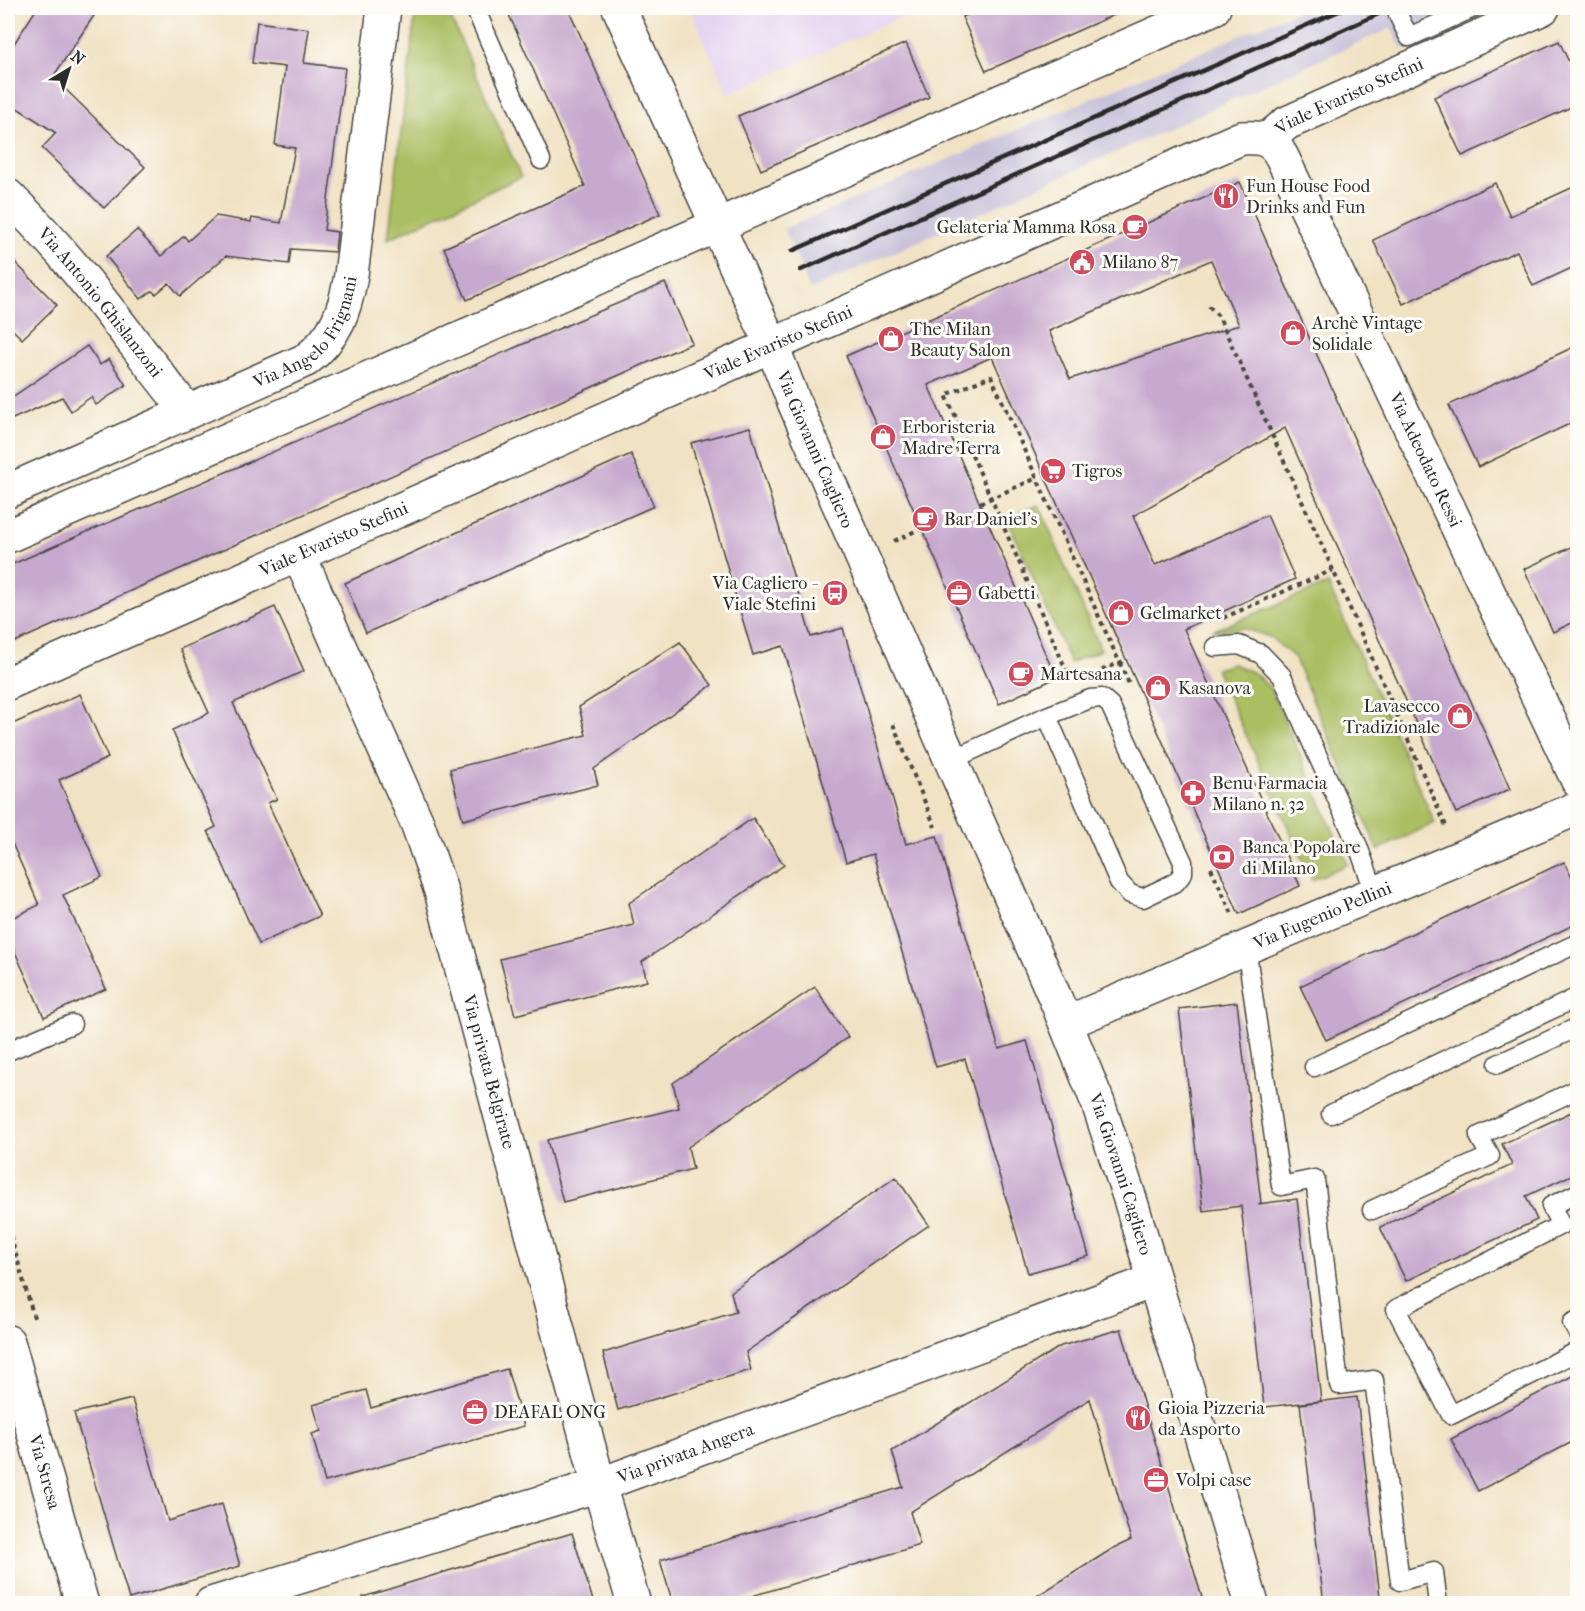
<svg xmlns="http://www.w3.org/2000/svg" width="1585" height="1611" viewBox="0 0 1585 1611" font-family="'IM FELL French Canon',serif">
  <rect width="100%" height="100%" fill="#fdfcf7"/>
  <filter id="ink" filterUnits="userSpaceOnUse"><feTurbulence type="fractalNoise" baseFrequency=".0167" numOctaves="2"/><feDisplacementMap in="SourceGraphic" scale="12" xChannelSelector="R" yChannelSelector="G"/><feConvolveMatrix kernelMatrix="1 2 1 2 8 2 1 2 1" color-interpolation-filters="sRGB"/></filter>
  <filter id="wash" filterUnits="userSpaceOnUse"><feTurbulence type="fractalNoise" baseFrequency=".008" numOctaves="4" result="noise"/><feDisplacementMap in="SourceGraphic" scale="24" xChannelSelector="R" yChannelSelector="G"/><feGaussianBlur stdDeviation="1.35" result="paint"/><feColorMatrix in="noise" values="0 0 0 0 0 0 0 0 0 0 0 0 0 0 0 0 0 1.4 0 .05"/><feComposite in="paint" operator="in"/></filter>
  <g filter="url(#wash)">
    <rect width="100%" height="100%" fill="#f1e2c4"/>
    <polygon fill="#e4d3f1" points="690,8 922,8 728,94"/>
    <polygon fill="#c6c0d9" points="1305,8 1494,8 1402,49 1391,28 810,290 784,229"/>
    <g fill="#aabe62" stroke="#6a7446" stroke-width="1.5">
      <polygon points="416,8 452,8 451,18 521,177 388,239"/>
      <polygon points="1039,505 1101,650 1070,663 1007,518"/>
      <polygon points="1328,584 1435,823 1378,850 1294,657 1270,637 1242,628 1212,631"/>
      <polygon points="1233,664 1254,673 1271,689 1348,864 1312,880 1216,669"/>
    </g>
    <g id="blocks">
      <g fill="#c7a8ce" fill-rule="evenodd">
        <polygon points="37,8 99,8 53,77 145,167 104,208 42,148 56,133 8,102 8,53"/>
        <polygon points="506,8 568,8 660,214 467,300 444,248 585,186"/>
        <polygon points="983,8 1130,8 986,71 962,17"/>
        <polygon points="257,22 309,29 304,63 345,68 324,230 337,232 335,252 291,249 289,264 226,256 180,296 169,283 156,294 152,291 141,299 106,256 137,230 161,256 184,236 188,241 216,216 251,222 252,218 281,223 295,148 275,145 285,67 252,63"/>
        <polygon points="1559,41 1578,81 1578,104 1462,156 1434,97"/>
        <polygon points="906,43 929,97 761,170 738,116"/>
        <path d="M1240,182L1510,789L1456,813L1285,428L1133,516L1155,565L1267,515L1295,579L1184,629L1300,886L1239,914L992,357L928,385L1056,678L999,704L846,356ZM1211,260L1239,325L1070,379L1049,331Z"/>
        <polygon points="1495,183 1510,216 1578,185 1578,265 1533,286 1517,251 1403,304 1373,240"/>
        <polygon points="8,255 57,305 22,339 8,325"/>
        <polygon points="665,283 692,343 8,645 8,566"/>
        <polygon points="1578,345 1578,420 1478,467 1449,405"/>
        <polygon points="87,346 100,365 109,359 126,385 96,405 91,397 71,411 62,397 8,421 8,400"/>
        <polygon points="750,427 811,637 843,628 906,844 937,836 999,1049 1027,1041 1089,1256 1028,1273 965,1059 936,1067 873,854 846,862 783,646 753,655 691,443"/>
        <polygon points="631,454 654,506 366,633 345,583"/>
        <polygon points="1578,544 1578,620 1553,632 1524,569"/>
        <polygon points="275,607 304,671 233,703 277,799 268,803 320,916 259,944 208,831 216,827 172,730 209,713 180,649"/>
        <polygon points="680,642 712,685 594,769 598,785 463,820 450,769 586,735 579,707"/>
        <polygon points="80,694 108,758 59,780 102,877 63,895 106,989 44,1017 8,936 8,920 39,905 8,834 8,726"/>
        <polygon points="753,818 784,865 642,962 647,981 515,1015 500,959 634,925 629,903"/>
        <polygon points="1564,862 1578,890 1578,923 1326,1040 1300,986"/>
        <polygon points="815,987 848,1037 688,1147 693,1169 563,1202 547,1140 679,1108 673,1083"/>
        <polygon points="1237,1002 1261,1203 1258,1204 1297,1199 1321,1401 1264,1407 1241,1206 1203,1211 1179,1009"/>
        <polygon points="1578,1109 1578,1172 1526,1196 1537,1220 1406,1281 1380,1227 1512,1165 1502,1144"/>
        <polygon points="896,1177 929,1225 746,1352 751,1370 618,1410 603,1353 736,1312 731,1292"/>
        <polygon points="1121,1329 1204,1604 1024,1604 1112,1549 1131,1540 1090,1399 910,1512 920,1545 726,1604 673,1604 660,1560 903,1487 892,1451 1061,1346"/>
        <polygon points="507,1369 524,1426 325,1482 312,1434 321,1431 313,1405 366,1390 371,1408"/>
        <polygon points="1578,1373 1578,1439 1478,1491 1451,1439"/>
        <polygon points="1357,1397 1380,1597 1324,1604 1300,1404"/>
        <polygon points="132,1399 168,1521 222,1504 240,1566 129,1599 74,1413"/>
        <polygon points="572,1533 594,1604 364,1604 363,1597"/>
      </g>
    </g>
  </g>
  <g filter="url(#ink)">
    <use href="#blocks" fill-opacity="0" stroke="#494642" stroke-width="1.5"/>
    <g fill="none" stroke-linecap="round" stroke-linejoin="round">
      <defs>
        <g id="lane">
          <polyline points="475,8 541,160"/>
          <polyline points="1398,15 1409,37 1473,8"/>
          <polyline points="1215,647 1239,645 1261,654 1282,676 1358,846 1375,893"/>
          <polyline points="951,760 1047,716 1090,699 1102,698 1110,705 1183,862 1183,873 1176,882 1143,898 1130,894 1119,882 1047,716"/>
          <polyline points="1246,947 1281,1186 1315,1179 1339,1385 1374,1380 1400,1581 1434,1572 1438,1604"/>
          <polyline points="8,1051 72,1024"/>
          <polyline points="1498,1064 1578,1027"/>
          <polyline points="1314,1067 1578,943"/>
          <polyline points="1331,1114 1578,997"/>
          <polyline points="1578,1193 1551,1206 1561,1225 1396,1309 1451,1415 1578,1351"/>
          <polyline points="1372,1210 1490,1156 1479,1136 1578,1089"/>
          <polyline points="1578,1320 1572,1323 1578,1334"/>
        </g>
        <g id="street">
          <path id="s1" d="M619,8L772,346L794,402L1056,1000L1098,1103L1130,1199L1252,1604"/>
          <path id="s2" d="M1270,141L1276,132L1287,123L1543,8"/>
          <path id="s3" d="M8,196C76,261 129,339 188,412"/>
          <path id="s4" d="M8,491L306,360C336,337 345,311 351,275L384,8"/>
          <polyline points="8,536 1214,8"/>
          <path id="s5" d="M299,555L418,825L441,891L599,1485L634,1604"/>
          <path id="s6" d="M8,683L1241,138C1261,137 1272,138 1282,157L1578,781"/>
          <path id="s7" d="M1066,1023L1578,808"/>
          <path id="s8" d="M8,1342L82,1604"/>
          <path id="s9" d="M211,1604L599,1485L1153,1281"/>
        </g>
      </defs>
      <use href="#lane" stroke="#494642" stroke-width="21"/>
      <use href="#street" stroke="#494642" stroke-width="36"/>
      <g stroke="#494642" stroke-width="4" stroke-dasharray="4.5 4.5" stroke-linecap="butt">
        <polyline points="1209,306 1219,317 1333,570 1446,826"/>
        <polyline points="980,503 1037,478"/>
        <polyline points="894,541 922,528"/>
        <polyline points="1223,618 1333,570"/>
        <polyline points="1102,670 1126,660"/>
        <polyline points="1071,681 946,395 991,376 1130,686"/>
        <polyline points="893,724 935,827"/>
        <polyline points="1211,868 1233,916"/>
        <polyline points="8,1227 35,1321"/>
      </g>
      <use href="#lane" stroke="#fff" stroke-width="18"/>
      <use href="#street" stroke="#fff" stroke-width="33"/>
      <g stroke="#2b2b2b" stroke-width="4.5">
        <polyline points="792,251 1346,8"/>
        <polyline points="801,270 1392,8"/>
      </g>
    </g>
  </g>
  <defs>
    <symbol id="restaurant-disc" viewBox="-11 -11 22 22"><circle r="9.5" fill="#d1495b" stroke="#fdfcf7"/><path d="M-5-6h1v4h1v-4h1v4h1v-4h1v5L-1.5 .5V6h-2V.5L-5-1ZM5-6V6H3V1.5H1.5Q1.5-4 5-6Z" fill="#fff"/></symbol>
    <symbol id="cafe-disc" viewBox="-11 -11 22 22"><circle r="9.5" fill="#d1495b" stroke="#fdfcf7"/><path d="M-5.5-4.5H6V0H3Q3 3.5 0 3.5H-2.5Q-5.5 3.5-5.5 0ZM3-3.2v2h1.7v-2ZM-6 4.5H4V6H-6Z" fill="#fff"/></symbol>
    <symbol id="civic-disc" viewBox="-11 -11 22 22"><circle r="9.5" fill="#d1495b" stroke="#fdfcf7"/><path d="M-.6-6.5H3V-4.5H.6V-3L4-1V1h2V6H-6V1h2V-1L-.6-3ZM-1.2 2.5V6h2.4V2.5Z" fill="#fff"/></symbol>
    <symbol id="shop-disc" viewBox="-11 -11 22 22"><circle r="9.5" fill="#d1495b" stroke="#fdfcf7"/><path d="M-5-2.5h2.3a2.7 3.5 0 0 1 5.4 0H5L5.5 6h-11ZM-1.5-2.5h3a1.5 2.3 0 0 0-3 0Z" fill="#fff"/></symbol>
    <symbol id="supermarket-disc" viewBox="-11 -11 22 22"><circle r="9.5" fill="#d1495b" stroke="#fdfcf7"/><path d="M-6-5.5h2.5l.6 2H6L4.5 2H-2.5L-4.4-4H-6ZM-1.5 3.2a1.3 1.3 0 1 0 .1 0ZM3 3.2a1.3 1.3 0 1 0 .1 0Z" fill="#fff"/></symbol>
    <symbol id="bus-disc" viewBox="-11 -11 22 22"><circle r="9.5" fill="#d1495b" stroke="#fdfcf7"/><path d="M-5-6H5V4H4V6H2V4H-2V6H-4V4H-5ZM-3.5-4V0h7V-4ZM-3.5 1.2v1.5H-2V1.2ZM2 1.2v1.5H3.5V1.2Z" fill="#fff"/></symbol>
    <symbol id="office-disc" viewBox="-11 -11 22 22"><circle r="9.5" fill="#d1495b" stroke="#fdfcf7"/><path d="M-6-3h4V-5.5h4V-3h4V5H-6ZM-1-4.5V-3h2v-1.5ZM-6 0V1H6V0Z" fill="#fff"/></symbol>
    <symbol id="pharmacy-disc" viewBox="-11 -11 22 22"><circle r="9.5" fill="#d1495b" stroke="#fdfcf7"/><path d="M-2-6h4v4h4v4h-4v4h-4v-4h-4v-4h4Z" fill="#fff"/></symbol>
    <symbol id="bank-disc" viewBox="-11 -11 22 22"><circle r="9.5" fill="#d1495b" stroke="#fdfcf7"/><path d="M-6-4H6V4H-6ZM0-2.3a2.3 2.3 0 1 0 0 4.6a2.3 2.3 0 1 0 0-4.6Z" fill="#fff"/></symbol>
  </defs>
  <g fill-rule="evenodd">
    <use href="#restaurant-disc" x="1211" y="181" width="30" height="30"/>
    <use href="#cafe-disc" x="1120" y="212" width="30" height="30"/>
    <use href="#civic-disc" x="1067" y="247" width="30" height="30"/>
    <use href="#shop-disc" x="1278" y="318" width="30" height="30"/>
    <use href="#shop-disc" x="876" y="324" width="30" height="30"/>
    <use href="#shop-disc" x="868" y="422" width="30" height="30"/>
    <use href="#supermarket-disc" x="1038" y="456" width="30" height="30"/>
    <use href="#cafe-disc" x="910" y="504" width="30" height="30"/>
    <use href="#bus-disc" x="820" y="578" width="30" height="30"/>
    <use href="#office-disc" x="944" y="578" width="30" height="30"/>
    <use href="#shop-disc" x="1106" y="598" width="30" height="30"/>
    <use href="#cafe-disc" x="1006" y="659" width="30" height="30"/>
    <use href="#shop-disc" x="1143" y="673" width="30" height="30"/>
    <use href="#shop-disc" x="1445" y="701" width="30" height="30"/>
    <use href="#pharmacy-disc" x="1178" y="778" width="30" height="30"/>
    <use href="#bank-disc" x="1207" y="842" width="30" height="30"/>
    <use href="#office-disc" x="460" y="1397" width="30" height="30"/>
    <use href="#restaurant-disc" x="1123" y="1403" width="30" height="30"/>
    <use href="#office-disc" x="1141" y="1465" width="30" height="30"/>
  </g>
  <g text-anchor="middle" stroke-width="6" stroke-linejoin="round" paint-order="stroke">
    <g font-size="18" fill="#2b2b2b" stroke="#fdfcf7">
      <text dy="6" stroke="none"><textPath href="#s2" startOffset="93">Viale Evaristo Stefini</textPath></text>
      <text dy="6" stroke="none"><textPath href="#s3" startOffset="141">Via Antonio Ghislanzoni</textPath></text>
      <text dy="6" stroke="none"><textPath href="#s4" startOffset="346">Via Angelo Frignani</textPath></text>
      <text dy="6" stroke="none"><textPath href="#s6" startOffset="842">Viale Evaristo Stefini</textPath></text>
      <text dy="6" stroke="none"><textPath href="#s1" startOffset="483">Via Giovanni Cagliero</textPath></text>
      <text dy="6" stroke="none"><textPath href="#s6" startOffset="1732">Via Adeodato Ressi</textPath></text>
      <text dy="6" stroke="none"><textPath href="#s6" startOffset="356">Viale Evaristo Stefini</textPath></text>
      <text dy="6" stroke="none"><textPath href="#s7" startOffset="278">Via Eugenio Pellini</textPath></text>
      <text dy="6" stroke="none"><textPath href="#s5" startOffset="552">Via privata Belgirate</textPath></text>
      <text dy="6" stroke="none"><textPath href="#s1" startOffset="1270">Via Giovanni Cagliero</textPath></text>
      <text dy="6" stroke="none"><textPath href="#s9" startOffset="498">Via privata Angera</textPath></text>
      <text dy="6" stroke="none"><textPath href="#s8" startOffset="135">Via Stresa</textPath></text>
    </g>
    <g font-size="18" fill="#2b2b2b" stroke="#fdfcf7" text-anchor="start">
      <text x="1246" y="192">Fun House Food<tspan x="1246" dy="21">Drinks and Fun</tspan></text>
      <text x="1116" y="233" text-anchor="end">Gelateria Mamma Rosa</text>
      <text x="1102" y="268">Milano 87</text>
      <text x="1312" y="329">Archè Vintage<tspan x="1312" dy="21">Solidale</tspan></text>
      <text x="910" y="335">The Milan<tspan x="910" dy="21">Beauty Salon</tspan></text>
      <text x="902" y="433">Erboristeria<tspan x="902" dy="21">Madre Terra</tspan></text>
      <text x="1072" y="477">Tigros</text>
      <text x="944" y="525">Bar Daniel's</text>
      <text x="816" y="589" text-anchor="end">Via Cagliero -<tspan x="816" dy="21">Viale Stefini</tspan></text>
      <text x="978" y="599">Gabetti</text>
      <text x="1140" y="619">Gelmarket</text>
      <text x="1040" y="680">Martesana</text>
      <text x="1178" y="694">Kasanova</text>
      <text x="1440" y="712" text-anchor="end">Lavasecco<tspan x="1440" dy="21">Tradizionale</tspan></text>
      <text x="1212" y="789">Benu Farmacia<tspan x="1212" dy="21">Milano n. 32</tspan></text>
      <text x="1242" y="853">Banca Popolare<tspan x="1242" dy="21">di Milano</tspan></text>
      <text x="1158" y="1414">Gioia Pizzeria<tspan x="1158" dy="21">da Asporto</tspan></text>
      <text x="494" y="1418">DEAFAL ONG</text>
      <text x="1176" y="1486">Volpi case</text>
    </g>
  </g>
  <rect width="1585" height="1611" fill="none" stroke="#fdfcf7" stroke-width="30"/>
  <g transform="translate(69 69) rotate(38)" stroke="#fdfcf7" stroke-width="4.5" paint-order="stroke">
  <path d="M0-4.5L10 22L0 15L-10 22Z" fill="#2b2b2b"/>
  <text y="-9" font-size="16" font-weight="bold" text-anchor="middle" fill="#2b2b2b">N</text>
  </g>
</svg>
